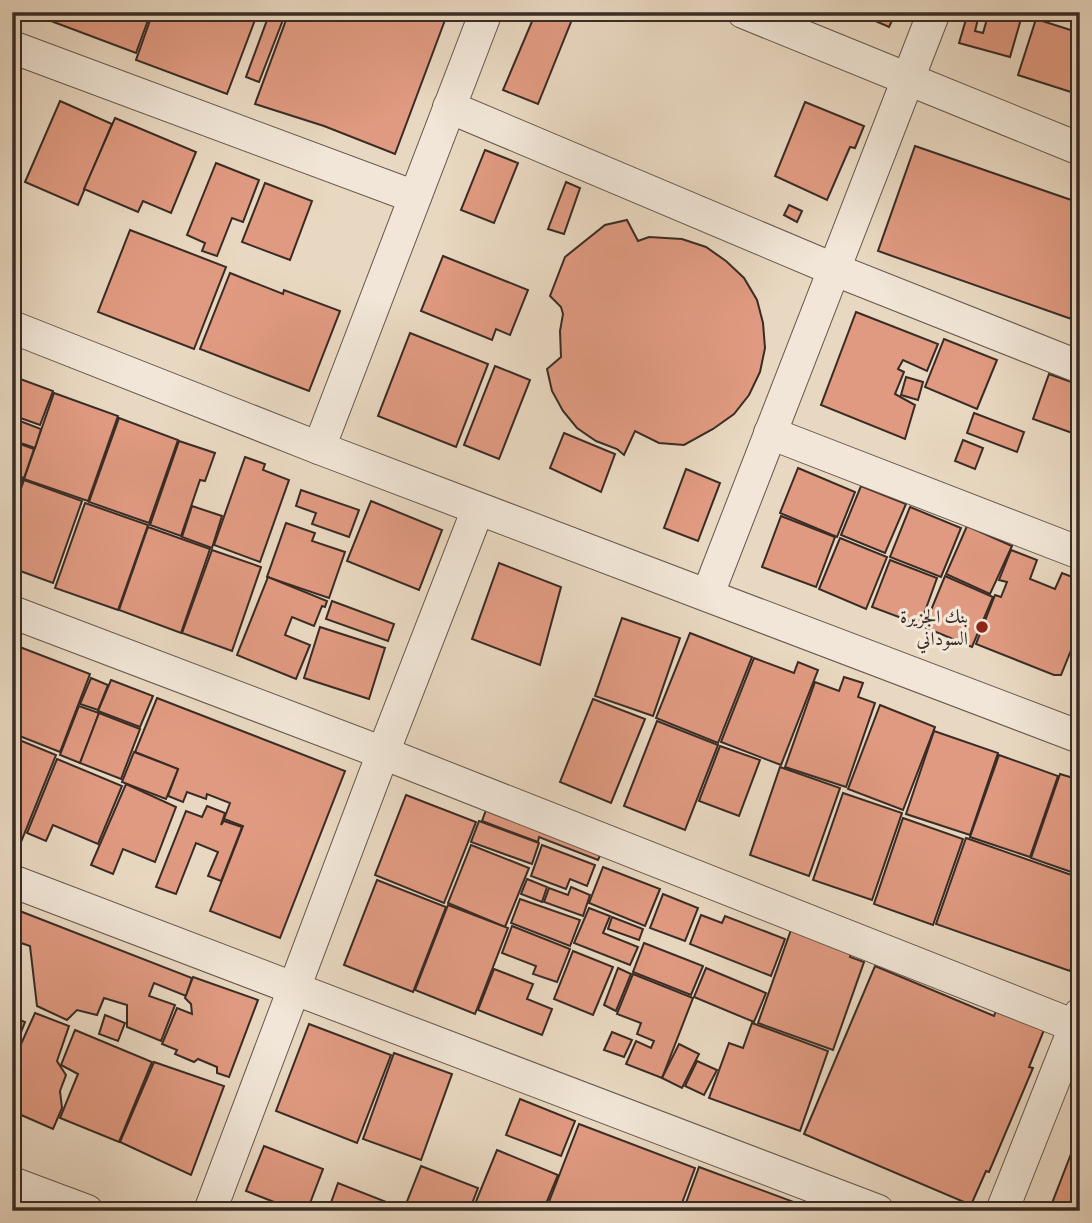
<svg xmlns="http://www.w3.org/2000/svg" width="1092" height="1223" viewBox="0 0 1092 1223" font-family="'IM FELL English',Amiri,serif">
  <rect width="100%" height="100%" fill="#e9d8c1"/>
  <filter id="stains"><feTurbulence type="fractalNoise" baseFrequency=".00286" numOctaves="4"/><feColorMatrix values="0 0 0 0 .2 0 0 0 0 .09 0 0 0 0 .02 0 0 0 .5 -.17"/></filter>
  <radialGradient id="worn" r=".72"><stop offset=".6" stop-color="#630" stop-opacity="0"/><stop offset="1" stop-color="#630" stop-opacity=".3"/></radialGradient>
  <g fill="#e09a81" stroke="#392c25" stroke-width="2">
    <polygon points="27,12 151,12 136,53"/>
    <polygon points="153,12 258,12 227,94 136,60"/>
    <polygon points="270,12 286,12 259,82 246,77"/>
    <polygon points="289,12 448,12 395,154 324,126 255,104"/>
    <polygon points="536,12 559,12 573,17 538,104 503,90"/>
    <polygon points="855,12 896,12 889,27"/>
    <polygon points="989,12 1023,12 1010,57 959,43 967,16 978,19 975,31 983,33"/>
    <polygon points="1036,19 1080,33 1080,76 1074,93 1018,75"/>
    <polygon points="60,101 112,124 78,205 25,182"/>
    <polygon points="805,102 864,126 855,148 850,147 827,200 775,176"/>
    <polygon points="115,118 196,152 171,213 143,201 138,212 84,189"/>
    <polygon points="915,146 1080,203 1080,322 878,251"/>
    <polygon points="485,150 518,163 494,223 461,210"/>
    <polygon points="216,163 259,180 243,222 232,218 217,256 202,251 205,243 187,235"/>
    <polygon points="566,182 580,188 564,234 548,229"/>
    <polygon points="265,183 312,201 290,260 242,242"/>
    <polygon points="789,205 802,211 797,222 784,215"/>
    <polygon points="627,220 638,241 649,237 682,239 706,247 726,261 744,278 757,300 763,323 765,348 760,372 749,395 734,414 713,429 684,445 659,443 635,431 624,455 617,449 596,441 577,428 563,411 552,391 547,369 561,357 560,331 563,314 561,307 550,296 565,257 605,225"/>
    <polygon points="130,230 226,267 194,349 98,312"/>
    <polygon points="443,256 528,290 510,335 496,329 492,340 421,311"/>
    <polygon points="230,273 283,294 284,290 340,311 309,391 200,349"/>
    <polygon points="856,312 938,344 927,371 903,360 898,369 904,372 895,394 915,405 905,439 821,405"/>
    <polygon points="410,333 488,364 456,447 378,416"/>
    <polygon points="944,339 997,360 977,409 925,387"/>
    <polygon points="495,366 530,380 499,459 464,445"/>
    <polygon points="1049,374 1080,385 1078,435 1033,419"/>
    <polygon points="12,376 53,391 40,425 12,415"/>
    <polygon points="906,377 923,382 918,400 901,395"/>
    <polygon points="54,393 118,416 88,501 24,479"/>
    <polygon points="974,413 1024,432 1017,452 967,433"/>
    <polygon points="12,418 41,429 35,448 12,440"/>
    <polygon points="119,418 178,440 149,523 89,502"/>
    <polygon points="564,433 615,454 601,492 550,468"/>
    <polygon points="963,440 983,448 975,469 955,461"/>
    <polygon points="12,441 34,449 24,478 12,474"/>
    <polygon points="179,441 215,453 205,481 200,480 181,536 150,525"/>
    <polygon points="245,457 265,464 263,470 289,480 260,562 214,545"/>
    <polygon points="798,468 855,492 837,537 780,513"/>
    <polygon points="686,469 720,483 698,541 664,528"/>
    <polygon points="12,476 23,479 12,509"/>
    <polygon points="24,480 82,501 53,583 12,568 12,514"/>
    <polygon points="861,486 906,504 885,553 841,535"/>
    <polygon points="301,490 359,510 349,537 312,524 316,513 296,506"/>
    <polygon points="371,501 442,530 419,590 347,561"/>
    <polygon points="85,503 148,525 118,610 55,588"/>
    <polygon points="192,506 222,516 212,548 182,537"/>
    <polygon points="910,507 961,528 941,577 890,557"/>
    <polygon points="781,516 835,537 816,587 762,567"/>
    <polygon points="286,523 315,533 312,541 345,552 329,598 267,577"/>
    <polygon points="967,526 1012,546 990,594 946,574"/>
    <polygon points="148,527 210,549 181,633 119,610"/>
    <polygon points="840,538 887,557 866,609 819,589"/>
    <polygon points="212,550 261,567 232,651 182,633"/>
    <polygon points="1011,550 1037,560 1030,579 1055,589 1062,573 1080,580 1080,628 1061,675 1054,675 976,644 995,595 1001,597 1007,582 999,580"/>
    <polygon points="890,560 937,578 920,625 872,607"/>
    <polygon points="499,563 561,587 540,665 472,639"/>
    <polygon points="945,576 993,597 972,647 924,627"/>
    <polygon points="268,577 327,601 325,607 322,606 314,626 292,617 285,635 310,645 296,679 237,655"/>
    <polygon points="332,601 394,624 388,641 326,619"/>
    <polygon points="622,618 680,638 653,716 595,696"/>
    <polygon points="320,627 385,648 369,699 304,678"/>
    <polygon points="690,633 752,657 718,743 656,718"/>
    <polygon points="12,644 90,674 60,752 12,733"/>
    <polygon points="754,658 794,673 798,662 818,670 781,765 721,742"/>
    <polygon points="844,677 863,683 858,697 875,703 846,787 785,767 815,682 839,691"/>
    <polygon points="91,678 108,685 98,710 80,704"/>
    <polygon points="111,680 153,696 140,727 98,711"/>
    <polygon points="157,698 345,771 280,938 210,911 243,826 224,819 230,803 207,794 206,799 187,792 183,802 168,796 178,769 135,752"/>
    <polygon points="593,699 645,719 611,803 560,782"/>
    <polygon points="880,705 935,727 903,810 848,789"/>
    <polygon points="79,706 99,713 80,763 60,755"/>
    <polygon points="99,713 140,729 121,779 80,763"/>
    <polygon points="657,721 718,745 685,830 624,806"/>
    <polygon points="934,731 998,753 970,835 906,814"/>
    <polygon points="12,737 56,755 21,842 12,839 12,816 17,804 12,802"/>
    <polygon points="720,746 760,760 739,816 699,801"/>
    <polygon points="134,752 178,769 166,799 122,782"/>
    <polygon points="999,755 1058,776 1030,857 970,837"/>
    <polygon points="57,759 122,786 98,844 53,825 46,841 27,833"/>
    <polygon points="780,767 840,788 809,876 750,855"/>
    <polygon points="1060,774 1080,780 1080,875 1031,858"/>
    <polygon points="126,784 176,807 155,862 123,849 113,874 91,865"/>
    <polygon points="843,793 902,813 872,900 813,880"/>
    <polygon points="406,795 476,822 444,903 375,875"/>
    <polygon points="207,806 225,813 221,825 224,821 242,827 221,881 208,876 218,852 196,843 176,894 156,887 186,811 202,817"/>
    <polygon points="486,810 601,853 598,860 539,837 538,842 482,821"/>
    <polygon points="903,818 963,839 933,925 874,904"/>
    <polygon points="479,821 539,843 532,864 471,842"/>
    <polygon points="966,838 1080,878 1080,942 1070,971 936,924"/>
    <polygon points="471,845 529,868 505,927 448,903"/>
    <polygon points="542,845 595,865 587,886 570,879 566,889 531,876"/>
    <polygon points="603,867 660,889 645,926 589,903"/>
    <polygon points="527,879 547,887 542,902 521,894"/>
    <polygon points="377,880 446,907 413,992 344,965"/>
    <polygon points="571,887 590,895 583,916 544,902 549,888 568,895"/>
    <polygon points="663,894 698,908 685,941 650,928"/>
    <polygon points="520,899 580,920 570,946 511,923"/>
    <polygon points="448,905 508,928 475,1014 415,990"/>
    <polygon points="12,908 192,978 186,996 154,983 149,996 175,1005 161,1041 127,1027 127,1005 104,998 97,1015 77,1010 67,1020 37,1006 30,946 12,940"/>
    <polygon points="589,908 610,916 603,933 638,947 630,965 574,943"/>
    <polygon points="701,915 722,923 725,916 785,939 771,976 690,944"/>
    <polygon points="612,917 643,929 639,940 608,929"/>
    <polygon points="512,926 570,949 557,982 533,974 536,966 502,953"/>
    <polygon points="792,927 853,948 850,957 864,962 833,1050 758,1023"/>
    <polygon points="644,943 703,966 691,995 633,972"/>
    <polygon points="573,951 613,967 593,1015 554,999"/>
    <polygon points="875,966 994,1016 998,1005 1046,1025 1029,1067 1033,1068 989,1172 986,1171 971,1205 804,1134"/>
    <polygon points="618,968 631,974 616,1011 604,1005"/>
    <polygon points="706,968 766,993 754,1022 694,997"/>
    <polygon points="494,969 533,984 527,999 552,1009 542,1035 478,1010"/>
    <polygon points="633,974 693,998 662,1078 626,1064 636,1041 651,1048 654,1041 637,1034 641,1023 617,1014"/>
    <polygon points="193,977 258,1000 229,1077 217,1073 217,1067 198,1059 194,1062 175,1054 177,1050 162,1044 177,1008 192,1014 191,1004 185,998"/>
    <polygon points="35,1013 69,1026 57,1061 66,1075 60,1091 62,1108 53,1129 12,1111 12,1064"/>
    <polygon points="105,1015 125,1023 118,1041 99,1034"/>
    <polygon points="12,1017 25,1022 12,1055"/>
    <polygon points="752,1023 828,1051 800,1131 709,1098 729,1043 743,1048"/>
    <polygon points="309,1024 391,1055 357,1143 276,1111"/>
    <polygon points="75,1030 152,1062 119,1142 60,1118 78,1074 61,1065"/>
    <polygon points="612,1032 632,1040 624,1057 604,1050"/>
    <polygon points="679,1044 699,1054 682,1088 662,1078"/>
    <polygon points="394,1053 452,1074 421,1160 363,1139"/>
    <polygon points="697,1061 717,1070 704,1095 685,1086"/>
    <polygon points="154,1062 224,1086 191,1175 120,1142"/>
    <polygon points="520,1099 575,1121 561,1156 506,1135"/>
    <polygon points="579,1124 695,1168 679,1211 557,1211 547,1207"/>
    <polygon points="1076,1141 1080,1142 1080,1211 1049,1211"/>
    <polygon points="264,1146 323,1169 307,1211 297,1211 246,1191"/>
    <polygon points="497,1150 558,1175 543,1211 472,1211"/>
    <polygon points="421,1166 478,1188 469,1211 328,1211 338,1183 404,1209"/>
    <polygon points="699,1167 802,1205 800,1211 683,1211"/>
  </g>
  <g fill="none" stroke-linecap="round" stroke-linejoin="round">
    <defs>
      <g id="street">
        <polyline points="743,12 1080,149"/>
        <polyline points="12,47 415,197"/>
        <polyline points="449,107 833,269 1080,367"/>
        <polyline points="12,327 319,448 1080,737"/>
        <polyline points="770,433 1080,553"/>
        <polyline points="319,448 486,12"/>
        <polyline points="708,594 934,12"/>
        <polyline points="12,612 383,753 1075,1026"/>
        <polyline points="12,881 878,1211"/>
        <polyline points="12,1183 87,1211"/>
        <polyline points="210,1211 383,753 478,509"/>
        <polyline points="1002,1211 1080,1014"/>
      </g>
    </defs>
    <use href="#street" stroke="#65574c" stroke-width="34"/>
    <use href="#street" stroke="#f1e6d7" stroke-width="32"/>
  </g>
  <circle fill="#8f2418" stroke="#f1e6d7" stroke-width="2.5" cx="982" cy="627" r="7"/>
  <g text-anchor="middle" stroke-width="6" stroke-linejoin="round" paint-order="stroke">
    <g font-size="19" fill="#392c25" stroke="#f1e6d7" text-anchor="end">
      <text x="968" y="623">بنك الجزيرة<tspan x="968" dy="22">السوداني</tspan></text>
    </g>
  </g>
  <rect width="1092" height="1223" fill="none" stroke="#e9d8c1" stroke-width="42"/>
  <rect x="14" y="14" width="1064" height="1195" fill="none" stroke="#392c25" stroke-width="3.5"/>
  <rect x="21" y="21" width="1050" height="1181" fill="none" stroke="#392c25" stroke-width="2"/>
  <rect width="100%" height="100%" filter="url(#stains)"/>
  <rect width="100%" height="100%" fill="url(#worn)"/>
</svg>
